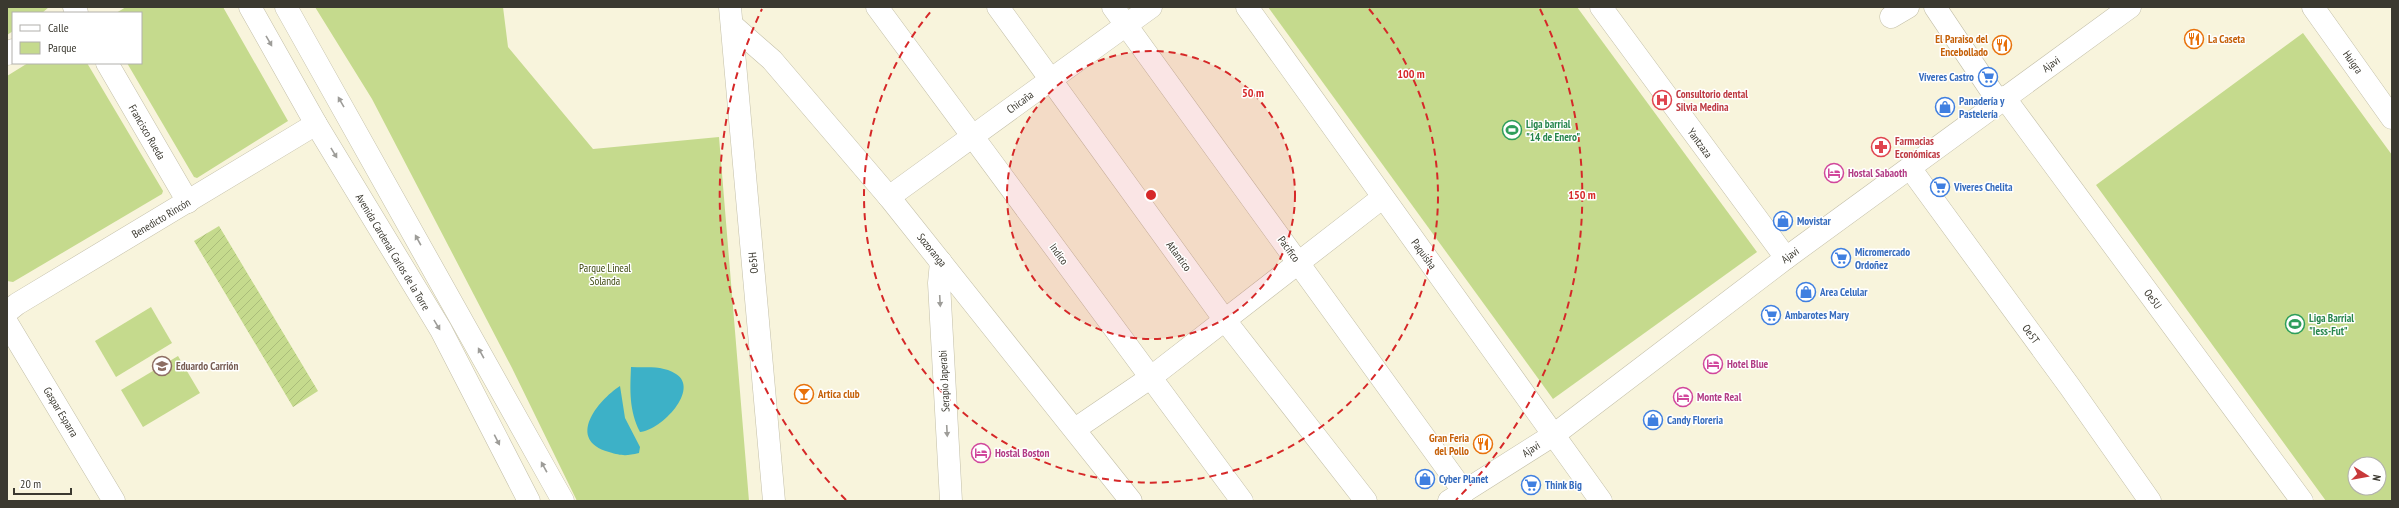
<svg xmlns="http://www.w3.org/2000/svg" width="2399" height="508" viewBox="0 0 2399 508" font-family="'PT Sans Narrow',sans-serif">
  <defs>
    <pattern id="garden-furrows" width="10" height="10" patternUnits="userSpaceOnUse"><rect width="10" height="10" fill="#c5da8d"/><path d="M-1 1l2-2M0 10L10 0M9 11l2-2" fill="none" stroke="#aabc7a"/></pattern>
  </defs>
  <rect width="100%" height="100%" fill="#f8f4dc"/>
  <g fill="#c5da8d" fill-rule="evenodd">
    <polygon points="7,7 49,7 42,13 13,13 13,31 7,35"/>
    <polygon points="126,7 223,7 288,121 197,178 194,177 127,63 141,63 141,13 116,13"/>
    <polygon points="315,7 503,7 508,47 593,149 719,137 749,501 577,501 512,368 372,99"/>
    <polygon points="1268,7 1577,7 1757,252 1553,399"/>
    <path d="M2303,33L2392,155V501H2326L2096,185ZM2355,464H2379V488H2355Z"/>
    <polygon points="28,63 87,63 163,191 162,194 13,282 7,281 7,76"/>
    <polygon points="151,307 172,343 116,377 95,341"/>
    <polygon points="178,356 200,393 143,427 121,390"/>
  </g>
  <polygon fill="url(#garden-furrows)" points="219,226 318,391 293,407 194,241"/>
  <g fill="#3db1c7">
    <path d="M631,367C647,368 662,365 676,374C700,389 662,430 640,432C629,410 630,391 631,367Z"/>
    <path d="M620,386L625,418L640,447L639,453C626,456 622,456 609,452C566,440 597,401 620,386Z"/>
  </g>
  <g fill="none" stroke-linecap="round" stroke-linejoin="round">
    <defs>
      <g id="minor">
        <polyline points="74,7 77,13"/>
        <polyline points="730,7 774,501"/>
        <polyline points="877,7 1242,501"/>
        <polyline points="998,7 1224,319 1366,501"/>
        <polyline points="1113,7 1464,492"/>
        <polyline points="1247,7 1601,501"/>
        <polyline points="1601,7 1786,258"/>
        <polyline points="1935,7 1998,101"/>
        <polyline points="2313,7 2392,118"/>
        <polyline points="1891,17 1908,7"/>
        <polyline points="732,25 772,60 889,197 1131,501"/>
        <polyline points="7,54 13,50"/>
        <polyline points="107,63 188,202"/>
        <polyline points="2004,97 2302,501"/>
        <polyline points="1910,168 2070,387 2150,501"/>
        <polyline points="889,197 1151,7"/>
        <polyline points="941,262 939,283 951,501"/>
        <polyline points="7,312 17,304 316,124"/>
        <polyline points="7,323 114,501"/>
        <polyline points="1075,429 1150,378 1382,198"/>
      </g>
      <g id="tertiary">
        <polyline points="250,7 316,124 441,330 529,501"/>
        <polyline points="286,7 563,501"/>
        <polyline points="1449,501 1555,434 1786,258 2130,7"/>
      </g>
    </defs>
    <use href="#minor" stroke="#c3bfa8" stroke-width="23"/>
    <use href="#tertiary" stroke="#c3bfa8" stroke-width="23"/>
    <use href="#minor" stroke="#fff" stroke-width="22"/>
    <use href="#tertiary" stroke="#fff" stroke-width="22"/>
  </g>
  <defs><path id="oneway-solid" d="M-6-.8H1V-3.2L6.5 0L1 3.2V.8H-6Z"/></defs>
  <g fill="#9d9c98">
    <use href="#oneway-solid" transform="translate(269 41) rotate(60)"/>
    <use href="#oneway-solid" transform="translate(341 102) rotate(-120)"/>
    <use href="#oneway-solid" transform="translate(334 153) rotate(59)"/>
    <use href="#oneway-solid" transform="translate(418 240) rotate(-119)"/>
    <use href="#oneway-solid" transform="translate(940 301) rotate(87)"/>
    <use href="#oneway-solid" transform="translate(437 325) rotate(59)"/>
    <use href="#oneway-solid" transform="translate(481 353) rotate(-119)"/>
    <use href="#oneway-solid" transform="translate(947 431) rotate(87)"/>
    <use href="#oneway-solid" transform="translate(497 440) rotate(63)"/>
    <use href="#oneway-solid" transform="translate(544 467) rotate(-119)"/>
  </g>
  <circle cx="1151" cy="195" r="144" fill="#d62828" fill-opacity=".12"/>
  <g fill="none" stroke="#d62828" stroke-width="2" stroke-dasharray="7 5">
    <circle cx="1151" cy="195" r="144"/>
    <path d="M1369 9A287 287 0 1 1 933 9"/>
    <path d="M846 500A431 431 0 0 1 762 9M1540 9A431 431 0 0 1 1456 500"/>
  </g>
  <defs>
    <symbol id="restaurant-ring" viewBox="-11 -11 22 22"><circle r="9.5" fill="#fff" stroke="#e8710a" stroke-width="1.5"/><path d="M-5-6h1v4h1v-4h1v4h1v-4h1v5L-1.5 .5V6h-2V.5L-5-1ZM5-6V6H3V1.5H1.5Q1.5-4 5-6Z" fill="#e8710a"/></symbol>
    <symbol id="supermarket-ring" viewBox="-11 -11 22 22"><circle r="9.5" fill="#fff" stroke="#3f7fe0" stroke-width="1.5"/><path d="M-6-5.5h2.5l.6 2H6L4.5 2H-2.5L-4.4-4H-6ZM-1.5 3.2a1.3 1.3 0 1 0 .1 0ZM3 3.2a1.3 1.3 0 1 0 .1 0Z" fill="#3f7fe0"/></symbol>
    <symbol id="hospital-ring" viewBox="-11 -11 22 22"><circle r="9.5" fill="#fff" stroke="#e0444e" stroke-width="1.5"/><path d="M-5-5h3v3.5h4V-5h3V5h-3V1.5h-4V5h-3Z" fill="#e0444e"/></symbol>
    <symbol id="shop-ring" viewBox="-11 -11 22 22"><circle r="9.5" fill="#fff" stroke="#3f7fe0" stroke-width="1.5"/><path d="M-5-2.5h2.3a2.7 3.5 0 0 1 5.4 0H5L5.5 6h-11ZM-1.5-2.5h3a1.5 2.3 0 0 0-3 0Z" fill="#3f7fe0"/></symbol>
    <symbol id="stadium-ring" viewBox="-11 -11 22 22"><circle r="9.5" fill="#fff" stroke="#2e9e5b" stroke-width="1.5"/><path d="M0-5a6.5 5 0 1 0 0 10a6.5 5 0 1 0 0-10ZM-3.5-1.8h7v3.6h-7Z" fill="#2e9e5b"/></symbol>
    <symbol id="pharmacy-ring" viewBox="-11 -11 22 22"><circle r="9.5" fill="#fff" stroke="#e0444e" stroke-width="1.5"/><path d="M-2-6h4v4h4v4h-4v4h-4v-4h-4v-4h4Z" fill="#e0444e"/></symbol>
    <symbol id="hotel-ring" viewBox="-11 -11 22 22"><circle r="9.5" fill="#fff" stroke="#d1479c" stroke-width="1.5"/><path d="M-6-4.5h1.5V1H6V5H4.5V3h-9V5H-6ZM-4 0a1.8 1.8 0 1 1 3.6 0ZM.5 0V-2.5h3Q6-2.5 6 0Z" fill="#d1479c"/></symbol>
    <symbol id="school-ring" viewBox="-11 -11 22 22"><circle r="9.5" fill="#fff" stroke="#8d6e63" stroke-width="1.5"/><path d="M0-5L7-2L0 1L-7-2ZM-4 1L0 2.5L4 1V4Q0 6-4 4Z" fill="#8d6e63"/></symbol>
    <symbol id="bar-ring" viewBox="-11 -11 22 22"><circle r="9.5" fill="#fff" stroke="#e8710a" stroke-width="1.5"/><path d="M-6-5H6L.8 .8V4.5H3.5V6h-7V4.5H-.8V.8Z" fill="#e8710a"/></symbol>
  </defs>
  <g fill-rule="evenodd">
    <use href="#restaurant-ring" x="2183" y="28" width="22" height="22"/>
    <use href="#restaurant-ring" x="1991" y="34" width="22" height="22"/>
    <use href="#supermarket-ring" x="1977" y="66" width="22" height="22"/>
    <use href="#hospital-ring" x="1651" y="89" width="22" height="22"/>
    <use href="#shop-ring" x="1934" y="96" width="22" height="22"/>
    <use href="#stadium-ring" x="1501" y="119" width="22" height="22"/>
    <use href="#pharmacy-ring" x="1870" y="136" width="22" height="22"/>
    <use href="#hotel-ring" x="1823" y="162" width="22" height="22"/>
    <use href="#supermarket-ring" x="1929" y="176" width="22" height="22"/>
    <use href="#shop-ring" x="1772" y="210" width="22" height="22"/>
    <use href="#supermarket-ring" x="1830" y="247" width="22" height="22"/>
    <use href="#shop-ring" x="1795" y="281" width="22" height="22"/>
    <use href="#supermarket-ring" x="1760" y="304" width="22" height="22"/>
    <use href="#stadium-ring" x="2284" y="313" width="22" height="22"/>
    <use href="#hotel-ring" x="1702" y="353" width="22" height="22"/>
    <use href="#school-ring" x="151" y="355" width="22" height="22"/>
    <use href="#bar-ring" x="793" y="383" width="22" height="22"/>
    <use href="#hotel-ring" x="1672" y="386" width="22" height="22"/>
    <use href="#shop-ring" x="1642" y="409" width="22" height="22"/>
    <use href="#restaurant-ring" x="1472" y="433" width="22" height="22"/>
    <use href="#hotel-ring" x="970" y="442" width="22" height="22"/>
    <use href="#shop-ring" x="1414" y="468" width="22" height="22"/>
    <use href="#supermarket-ring" x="1520" y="474" width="22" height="22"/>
  </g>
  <g text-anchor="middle" stroke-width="3" stroke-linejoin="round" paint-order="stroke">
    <g font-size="11" font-weight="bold" fill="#c56008" stroke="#fff" text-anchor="end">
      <text x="1988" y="43">El Paraiso del<tspan x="1988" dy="13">Encebollado</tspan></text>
      <text x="2208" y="43" text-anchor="start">La Caseta</text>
      <text x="818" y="398" text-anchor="start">Artica club</text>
      <text x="1469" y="442">Gran Feria<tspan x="1469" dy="13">del Pollo</tspan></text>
    </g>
    <g font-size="11" fill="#3b3930" stroke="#fff">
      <text transform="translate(2353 62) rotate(55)" y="4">Huigra</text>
      <text transform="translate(2051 64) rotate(-36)" y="4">Ajavi</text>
      <text transform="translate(1020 102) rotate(-36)" y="4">Chicaña</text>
      <text transform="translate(147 132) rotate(60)" y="4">Francisco Rueda</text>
      <text transform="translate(1700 143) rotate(54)" y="4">Yantzaza</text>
      <text transform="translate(161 218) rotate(-31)" y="4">Benedicto Rincón</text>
      <text transform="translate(1289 249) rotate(54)" y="4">Pacifico</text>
      <text transform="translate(932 250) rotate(51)" y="4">Sozoranga</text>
      <text transform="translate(393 252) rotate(59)" y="4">Avenida Cardenal Carlos de la Torre</text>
      <text transform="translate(1059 254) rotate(54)" y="4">Indico</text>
      <text transform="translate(1424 254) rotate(54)" y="4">Paquisha</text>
      <text transform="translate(1790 255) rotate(-36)" y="4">Ajavi</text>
      <text transform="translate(1179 256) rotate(54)" y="4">Atlantico</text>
      <text transform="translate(753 263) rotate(-95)" y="4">Oe5H</text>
      <text transform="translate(2153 299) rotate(54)" y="4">Oe5U</text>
      <text transform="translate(2031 334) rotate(54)" y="4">Oe5T</text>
      <text transform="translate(944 381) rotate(-93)" y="4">Serapio Japerabi</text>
      <text transform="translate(61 412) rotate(59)" y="4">Gaspar Esparra</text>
      <text transform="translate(1531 449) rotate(-33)" y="4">Ajavi</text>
    </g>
    <g font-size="11" font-weight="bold" fill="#366cbe" stroke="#fff" text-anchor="start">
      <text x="1974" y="81" text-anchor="end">Víveres Castro</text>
      <text x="1959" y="105">Panadería y<tspan x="1959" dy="13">Pastelería</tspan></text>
      <text x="1954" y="191">Viveres Chelita</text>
      <text x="1797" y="225">Movistar</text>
      <text x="1855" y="256">Micromercado<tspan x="1855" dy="13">Ordoñez</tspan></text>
      <text x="1820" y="296">Area Celular</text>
      <text x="1785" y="319">Ambarotes Mary</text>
      <text x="1667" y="424">Candy Floreria</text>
      <text x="1439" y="483">Cyber Planet</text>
      <text x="1545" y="489">Think Big</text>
    </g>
    <g font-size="11" font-weight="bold" fill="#be3a42" stroke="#fff" text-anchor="start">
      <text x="1676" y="98">Consultorio dental<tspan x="1676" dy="13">Silvia Medina</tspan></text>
      <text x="1895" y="145">Farmacias<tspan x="1895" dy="13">Económicas</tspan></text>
    </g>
    <g font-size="11" font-weight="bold" fill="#27864d" stroke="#fff" text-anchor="start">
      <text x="1526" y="128">Liga barrial<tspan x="1526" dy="13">"14 de Enero"</tspan></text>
      <text x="2309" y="322">Liga Barrial<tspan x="2309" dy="13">"Iess-Fut"</tspan></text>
    </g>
    <g font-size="11" font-weight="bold" fill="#b23c85" stroke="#fff" text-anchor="start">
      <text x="1848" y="177">Hostal Sabaoth</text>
      <text x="1727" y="368">Hotel Blue</text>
      <text x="1697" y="401">Monte Real</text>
      <text x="995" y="457">Hostal Boston</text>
    </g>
    <g font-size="11" fill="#3b470c" stroke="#fff">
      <text x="605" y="272">Parque Lineal<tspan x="605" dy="13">Solanda</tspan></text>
    </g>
    <g font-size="11" font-weight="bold" fill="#785e54" stroke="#fff" text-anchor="start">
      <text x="176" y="370">Eduardo Carrión</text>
    </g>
  </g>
  <circle cx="1151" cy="195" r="6" fill="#d62828" stroke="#fff" stroke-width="2"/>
  <g font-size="12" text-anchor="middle" font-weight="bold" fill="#d62828" stroke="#fff" stroke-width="3" stroke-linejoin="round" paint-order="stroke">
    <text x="1411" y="78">100 m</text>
    <text x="1253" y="97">50 m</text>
    <text x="1582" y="199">150 m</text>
  </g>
  <rect width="2399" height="508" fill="none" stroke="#3b3930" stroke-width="16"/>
  <rect x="12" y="12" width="130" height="52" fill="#ffffff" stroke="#b1b0ac"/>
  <rect x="20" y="25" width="20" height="6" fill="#ffffff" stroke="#b1b0ac"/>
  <text x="48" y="32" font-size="12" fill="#3b3930">Calle</text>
  <rect x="20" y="42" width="20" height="12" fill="#c5da8d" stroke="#b1b0ac"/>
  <text x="48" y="52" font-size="12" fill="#3b3930">Parque</text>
  <g transform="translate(2367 476) rotate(101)"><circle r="19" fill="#ffffff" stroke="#b1b0ac"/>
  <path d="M0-3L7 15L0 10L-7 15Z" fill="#c8393a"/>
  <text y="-6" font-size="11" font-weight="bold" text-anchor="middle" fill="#3b3930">N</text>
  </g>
  <path d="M14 488v6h57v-6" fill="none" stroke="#3b3930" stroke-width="2"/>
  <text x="20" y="488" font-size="12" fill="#3b3930" stroke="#ffffff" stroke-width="3" paint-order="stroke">20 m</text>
</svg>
